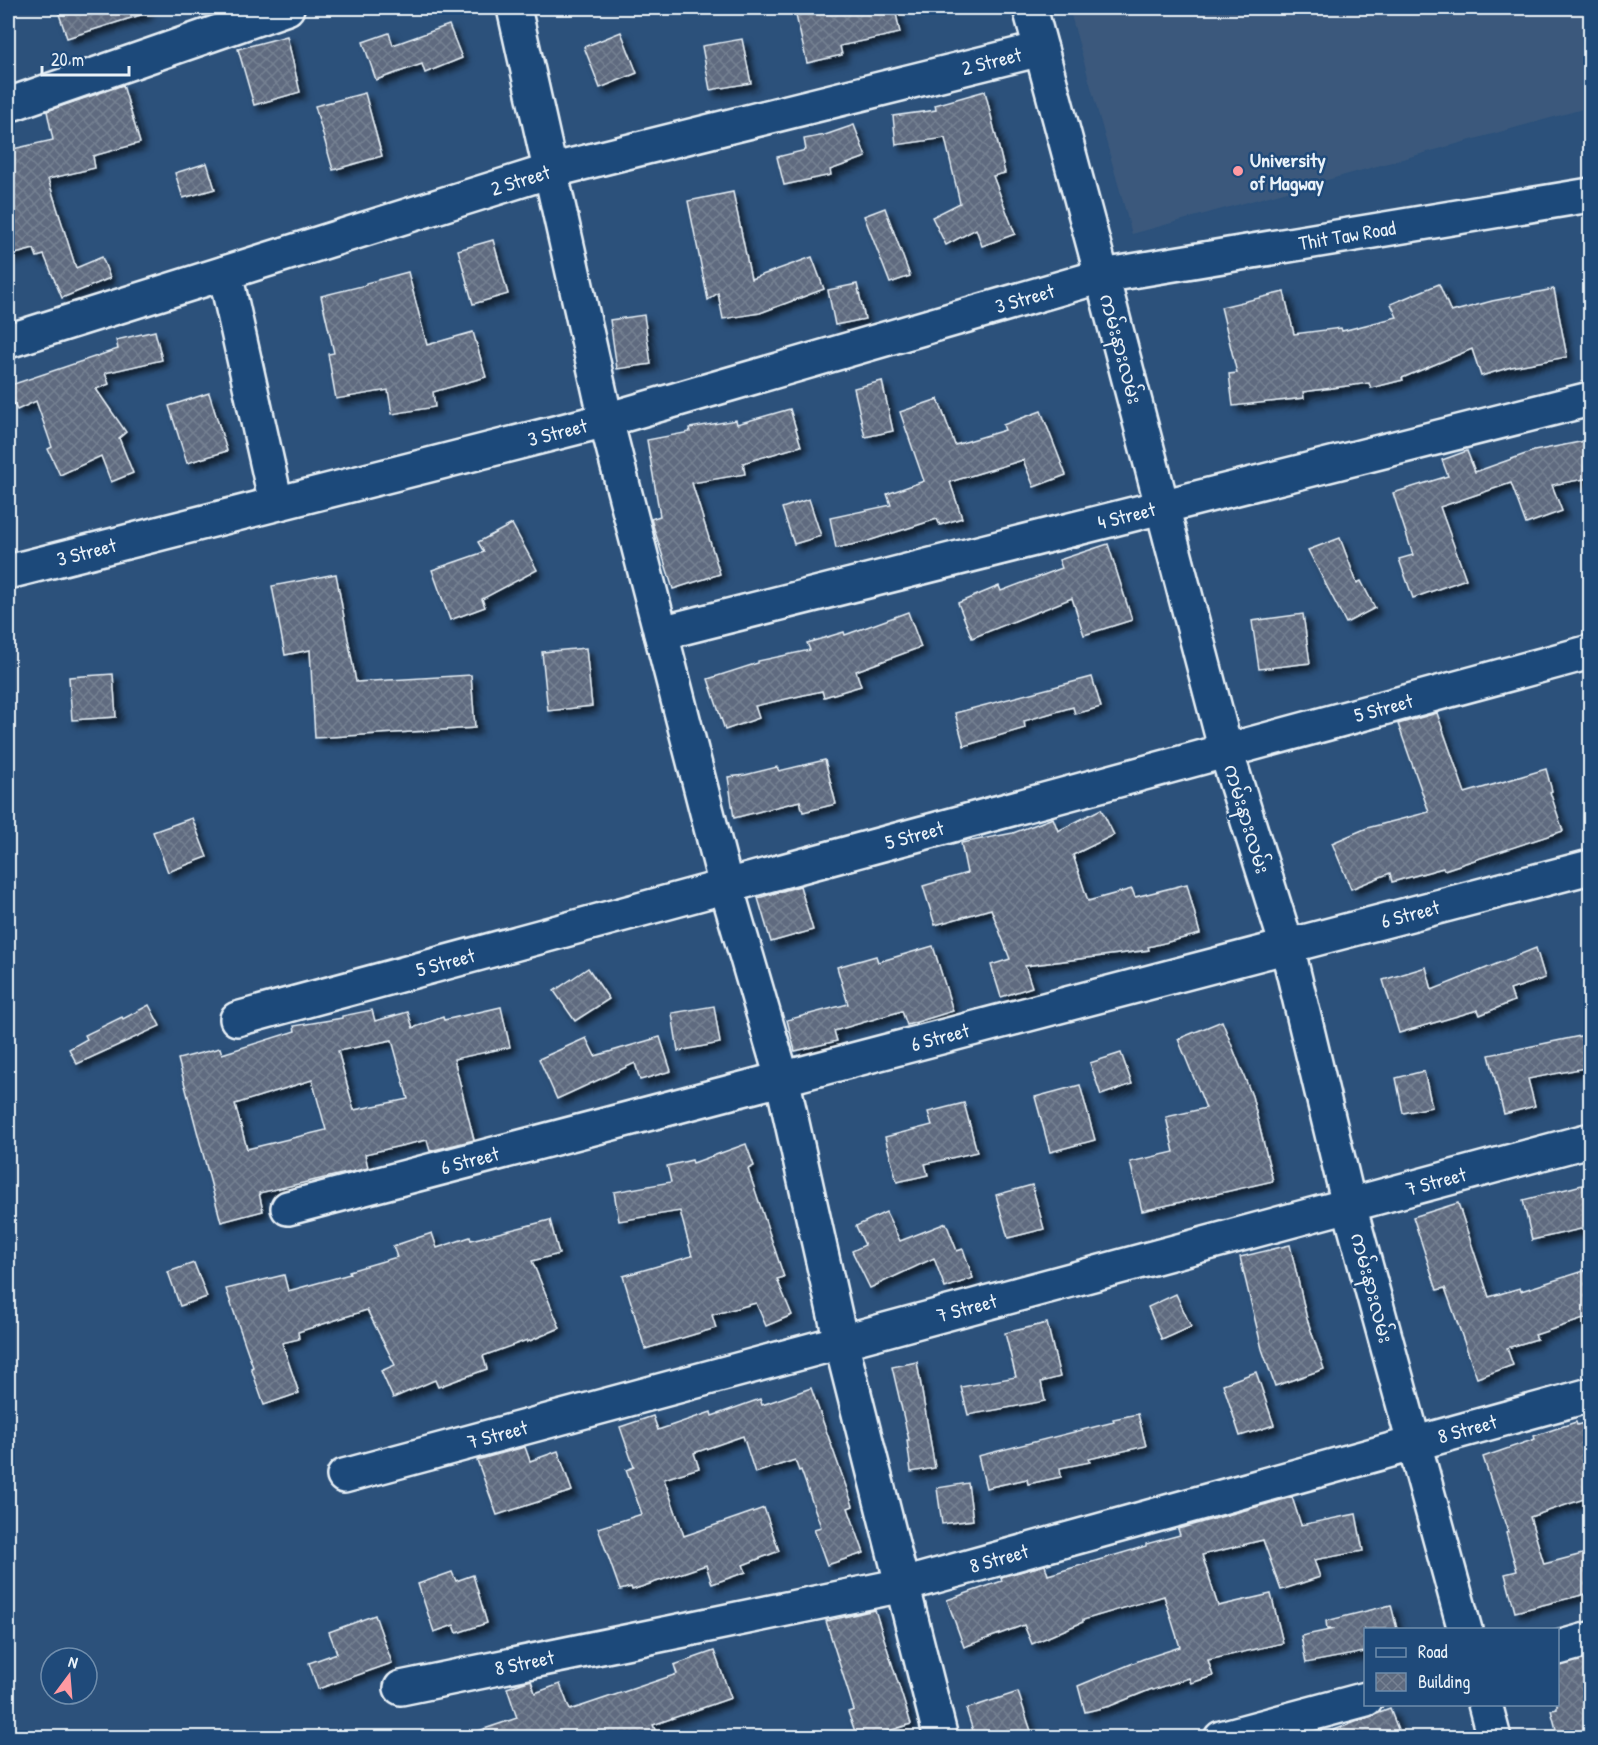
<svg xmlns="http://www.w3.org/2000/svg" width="1598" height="1745" viewBox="0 0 1598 1745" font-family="'Patrick Hand','Noto Sans Myanmar',sans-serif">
  <defs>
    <pattern id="building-cross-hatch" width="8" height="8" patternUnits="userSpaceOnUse" patternTransform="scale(1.5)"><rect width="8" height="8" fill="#5f6b7f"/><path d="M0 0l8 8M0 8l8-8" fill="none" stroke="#768192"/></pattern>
    <filter id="shadow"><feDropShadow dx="5.5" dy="5.5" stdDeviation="3" flood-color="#0009"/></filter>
  </defs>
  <rect width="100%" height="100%" fill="#2c517b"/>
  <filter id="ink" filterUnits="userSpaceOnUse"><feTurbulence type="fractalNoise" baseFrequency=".0167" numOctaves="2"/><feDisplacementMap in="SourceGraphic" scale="12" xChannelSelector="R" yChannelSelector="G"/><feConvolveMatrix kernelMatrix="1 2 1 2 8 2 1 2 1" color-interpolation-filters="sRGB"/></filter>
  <g filter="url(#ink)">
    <polygon fill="#3b597c" points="1069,8 1590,8 1590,107 1132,234"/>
    <g fill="url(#building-cross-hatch)" stroke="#e8f1f8" stroke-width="1.5" fill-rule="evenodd" filter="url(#shadow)">
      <polygon points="57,8 146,8 147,13 67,38"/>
      <polygon points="810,8 895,8 900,33 840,46 842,55 807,63 795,11"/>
      <polygon points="449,25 462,58 425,73 422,64 376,80 363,42 389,33 393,45"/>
      <polygon points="621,32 637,73 600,88 584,47"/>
      <polygon points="287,36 300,92 254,105 238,49"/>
      <polygon points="742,39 751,83 710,90 702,46"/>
      <polygon points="123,85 140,143 93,156 95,168 48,179 76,268 102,257 110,278 62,298 44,255 37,257 34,249 8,256 8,150 53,140 47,111"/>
      <polygon points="985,91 1005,173 993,176 1015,234 982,246 976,229 946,245 932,217 960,203 945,138 896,145 893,116 936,110 935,105"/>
      <polygon points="365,93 382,156 333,170 315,106"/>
      <polygon points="854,125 866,157 830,170 831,175 784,185 777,157 806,150 804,139 825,135"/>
      <polygon points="207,163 215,189 183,198 175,173"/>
      <polygon points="733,192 751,279 812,257 824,289 760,313 723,319 718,293 708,300 688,201"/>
      <polygon points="885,208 910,276 890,283 864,216"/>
      <polygon points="493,240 508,294 473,304 458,250"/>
      <polygon points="408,272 427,345 473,332 486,377 433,392 435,407 392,414 388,390 336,399 328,354 334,353 321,296 366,285 366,283"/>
      <polygon points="857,284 865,319 835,325 828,290"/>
      <polygon points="1439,284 1451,312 1492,301 1554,289 1567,357 1511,367 1481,376 1472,349 1402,378 1403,380 1371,388 1369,383 1303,392 1304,398 1233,406 1229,374 1237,373 1221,307 1284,292 1294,334 1341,328 1342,331 1397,317 1391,304"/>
      <polygon points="644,315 651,364 617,369 610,320"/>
      <polygon points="155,331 162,360 105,373 109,384 96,389 126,432 119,438 133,473 111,482 101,456 60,475 48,449 52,447 36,401 17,410 8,391 8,386 118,349 116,340"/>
      <polygon points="882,381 893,431 865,437 854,388"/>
      <polygon points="209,393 227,451 187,463 169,406"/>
      <polygon points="938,399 955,445 1005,430 1003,425 1041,411 1066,475 1034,487 1023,460 950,482 962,518 940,525 937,519 865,542 836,548 830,518 891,505 887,494 924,481 900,412"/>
      <polygon points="790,409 801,446 743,463 745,474 692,483 720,574 673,589 651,519 660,516 647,440 690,432 689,428 736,420 737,424"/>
      <polygon points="1590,440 1590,478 1552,485 1562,511 1526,524 1511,483 1440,507 1466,579 1413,598 1399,559 1413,555 1393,493 1448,476 1442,460 1467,451 1475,472 1534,451"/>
      <polygon points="809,499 821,536 794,544 782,508"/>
      <polygon points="512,524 537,570 482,599 485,607 450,620 432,570 484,552 478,542"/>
      <polygon points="1340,538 1357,583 1361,581 1375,608 1346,623 1308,550"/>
      <polygon points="1108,544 1132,620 1084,635 1072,598 972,638 958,603 999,586 1001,591 1062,568 1059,560"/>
      <polygon points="336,574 356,682 471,675 475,728 315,738 310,650 285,655 272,586"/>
      <polygon points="908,612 921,647 856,671 861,686 824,697 822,691 755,706 759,718 725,730 708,679 758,663 758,661 810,650 807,643 844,632 845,635"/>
      <polygon points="1303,614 1310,663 1259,669 1252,621"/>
      <polygon points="586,648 592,706 548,711 542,652"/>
      <polygon points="113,674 116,717 72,720 69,677"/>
      <polygon points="1092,677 1101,707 1075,714 1073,707 1024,721 1025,728 964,746 955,713"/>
      <polygon points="1437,713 1465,793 1546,769 1552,791 1550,792 1563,831 1444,870 1443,868 1392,882 1390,873 1351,889 1332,843 1367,828 1429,812 1398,724"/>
      <polygon points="825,760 836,804 803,812 800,801 734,818 728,777 745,775 777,767 779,771"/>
      <polygon points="1101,809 1114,835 1073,855 1088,901 1132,889 1135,897 1187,884 1200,934 1148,947 1149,950 1025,966 1032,987 1001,997 991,965 1010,959 991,909 935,925 923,886 967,873 961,843 1013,833 1053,818 1058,831"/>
      <polygon points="192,818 207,857 168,872 153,832"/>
      <polygon points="800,886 813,930 771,942 758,898"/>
      <polygon points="933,946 953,1011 907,1025 902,1011 834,1031 837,1041 795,1051 787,1020 848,1004 837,967 876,956 878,962"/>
      <polygon points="1536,948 1545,978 1510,990 1514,1001 1480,1015 1478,1010 1399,1033 1383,980 1426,967 1432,990"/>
      <polygon points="588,968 609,999 575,1021 554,991"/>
      <polygon points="149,1005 160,1026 77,1064 69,1049 87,1039 85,1035 122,1017 123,1019"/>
      <polygon points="714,1006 720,1043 678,1051 672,1013"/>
      <path d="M501,1007L510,1047L454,1059L474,1140L430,1151L427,1140L365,1154L368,1168L259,1193L263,1211L221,1222L178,1059L220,1048L222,1054L295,1031L294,1026L342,1018V1016L372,1010L375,1021L408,1012L413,1028L443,1017L444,1020ZM392,1040L408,1099L354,1110L338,1051ZM312,1080L326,1130L247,1149L235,1104Z"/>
      <polygon points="1222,1021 1252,1096 1273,1181 1142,1211 1130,1162 1174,1152 1166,1117 1206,1108 1178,1039"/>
      <polygon points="1590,1034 1590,1067 1528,1079 1535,1106 1504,1114 1489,1055"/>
      <polygon points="660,1037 671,1071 640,1080 635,1063 557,1099 539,1059 586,1038 595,1056"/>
      <polygon points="1121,1053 1132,1084 1101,1095 1090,1063"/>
      <polygon points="1424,1071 1432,1107 1403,1113 1396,1078"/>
      <polygon points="1080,1085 1095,1140 1050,1152 1035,1097"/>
      <polygon points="964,1103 977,1152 925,1164 928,1175 897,1182 885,1137 932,1125 928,1112"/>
      <polygon points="746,1144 754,1166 748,1169 784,1277 777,1279 792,1315 766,1326 756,1303 712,1315 716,1328 645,1349 623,1276 692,1256 680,1211 619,1221 614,1192 671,1182 667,1166 692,1160 693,1163"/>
      <polygon points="1590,1183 1590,1227 1532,1240 1523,1200"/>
      <polygon points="1032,1185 1044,1229 1008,1238 996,1195"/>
      <polygon points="1458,1203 1489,1297 1520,1288 1521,1291 1590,1269 1590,1317 1535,1335 1537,1339 1507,1348 1513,1365 1477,1378 1445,1288 1437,1290 1413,1217"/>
      <polygon points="886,1212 900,1241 946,1223 957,1251 963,1249 973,1278 945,1288 934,1258 870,1288 852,1251 865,1245 856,1226"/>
      <polygon points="550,1220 559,1254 532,1261 560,1328 527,1342 527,1340 483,1356 487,1369 438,1387 435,1380 393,1398 381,1371 395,1365 367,1310 298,1332 299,1339 282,1343 299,1393 264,1405 251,1368 253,1367 226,1289 284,1275 288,1291 350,1274 349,1271 397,1257 393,1246 432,1233 437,1248 470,1237 471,1240"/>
      <polygon points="1290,1245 1307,1319 1324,1369 1275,1386 1262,1349 1240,1257"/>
      <polygon points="194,1263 207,1297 180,1306 168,1272"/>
      <polygon points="1176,1294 1191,1327 1162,1340 1148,1307"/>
      <polygon points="1047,1323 1060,1377 1041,1382 1045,1401 968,1415 961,1387 1016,1377 1005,1333"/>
      <polygon points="917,1362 935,1468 911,1472 907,1440 909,1440 892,1367"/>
      <polygon points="1256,1372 1274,1425 1240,1436 1223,1384"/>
      <polygon points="811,1388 853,1506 848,1508 864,1553 827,1565 814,1529 821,1527 801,1470 799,1471 795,1460 755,1473 743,1436 694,1453 699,1468 664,1479 684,1536 764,1508 779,1551 743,1565 746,1572 712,1584 706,1565 632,1590 631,1587 620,1590 598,1528 642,1514 626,1470 634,1467 620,1427 653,1416 658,1430 711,1412 712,1416 760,1399 762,1405"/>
      <polygon points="1138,1414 1146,1446 1089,1459 1090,1462 1060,1468 1061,1477 1028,1484 1027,1479 986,1488 978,1456 1114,1422 1113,1419"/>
      <polygon points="1590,1421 1590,1497 1530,1517 1544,1564 1590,1552 1590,1593 1515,1612 1505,1574 1517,1571 1506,1533 1508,1532 1483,1457 1535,1439 1534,1436 1576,1422 1577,1425"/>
      <polygon points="525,1447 530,1461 558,1451 572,1491 497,1515 477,1460"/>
      <polygon points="968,1483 973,1520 942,1524 937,1488"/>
      <polygon points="1292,1497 1301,1525 1356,1514 1363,1551 1314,1560 1320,1577 1281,1590 1263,1540 1202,1555 1218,1606 1271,1594 1283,1643 1208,1660 1213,1676 1191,1683 1189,1678 1153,1690 1152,1689 1110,1706 1085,1712 1078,1686 1143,1659 1180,1647 1164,1596 1083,1620 1083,1622 1032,1644 1024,1625 964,1647 947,1600 1002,1581 1001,1578 1004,1576 1045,1565 1048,1575 1146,1546 1146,1544 1180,1535 1178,1529"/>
      <polygon points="452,1572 456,1581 473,1575 487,1623 457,1633 454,1625 434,1632 418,1584"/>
      <polygon points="1391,1605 1397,1629 1365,1629 1365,1652 1306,1663 1301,1636 1334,1629 1327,1629 1326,1621"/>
      <polygon points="875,1610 911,1724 870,1737 857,1737 848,1712 854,1710 826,1621"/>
      <polygon points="375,1615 392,1663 318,1689 309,1663 337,1653 329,1632"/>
      <polygon points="714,1651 731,1698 653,1725 658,1737 473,1737 472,1733 517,1718 507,1688 531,1680 535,1693 560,1684 570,1710 677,1674 674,1665"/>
      <polygon points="1590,1658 1590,1737 1558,1737 1551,1710 1557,1709 1557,1666"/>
      <polygon points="1018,1692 1033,1737 975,1737 966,1709"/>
      <polygon points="1390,1709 1401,1737 1322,1737 1321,1735"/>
    </g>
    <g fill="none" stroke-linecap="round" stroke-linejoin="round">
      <defs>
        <g id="minor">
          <polyline points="514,8 606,420 726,886 782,1078 841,1342 941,1738"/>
          <polyline points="1030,8 1102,276 1226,751 1287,946 1349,1205 1465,1630"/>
          <polyline points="8,105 287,8"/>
          <polyline points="225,273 276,503"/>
          <path id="s1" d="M8,341L550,171L1041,49"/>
          <path id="s2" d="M8,572L606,420L1102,276L1590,195"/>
          <path id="s3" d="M661,633L1590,399"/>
          <path id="s4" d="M237,1019L1590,652"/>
          <path id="s5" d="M288,1208L1590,867"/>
          <path id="s6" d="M344,1476L1590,1140"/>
          <polyline points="1558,1648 1590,1639"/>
          <path id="s7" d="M401,1688L903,1585L1590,1395"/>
          <polyline points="1485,1704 1494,1738"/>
          <polyline points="1221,1738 1366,1699"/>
        </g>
      </defs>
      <use href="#minor" stroke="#e8f1f8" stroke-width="38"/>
      <use href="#minor" stroke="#1f4a7a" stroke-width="33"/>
    </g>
  </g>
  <circle fill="#ff9aa2" stroke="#1f4a7a" stroke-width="2" cx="1238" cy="171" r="6"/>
  <g text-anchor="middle" stroke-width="5" stroke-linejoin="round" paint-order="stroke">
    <g font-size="20" fill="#e8f1f8" stroke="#1f4a7a">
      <text dy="7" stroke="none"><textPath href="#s1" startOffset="1023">2 Street</textPath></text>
      <text dy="7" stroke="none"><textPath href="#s1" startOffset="537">2 Street</textPath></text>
      <text dy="7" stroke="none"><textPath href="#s2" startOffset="1382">Thit Taw Road</textPath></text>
      <text dy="7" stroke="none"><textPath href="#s2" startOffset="1053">3 Street</textPath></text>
      <text transform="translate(1121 349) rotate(75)" y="7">ကမ်းနားလမ်း</text>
      <text dy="7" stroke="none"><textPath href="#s2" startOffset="567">3 Street</textPath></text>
      <text dy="7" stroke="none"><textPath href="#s3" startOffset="480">4 Street</textPath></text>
      <text dy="7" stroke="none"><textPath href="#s2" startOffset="81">3 Street</textPath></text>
      <text dy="7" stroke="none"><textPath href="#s4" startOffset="1188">5 Street</textPath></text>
      <text transform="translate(1247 819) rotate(73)" y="7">ကမ်းနားလမ်း</text>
      <text dy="7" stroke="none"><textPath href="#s4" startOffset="702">5 Street</textPath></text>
      <text dy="7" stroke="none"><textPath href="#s5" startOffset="1160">6 Street</textPath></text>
      <text dy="7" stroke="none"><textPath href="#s4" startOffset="216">5 Street</textPath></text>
      <text dy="7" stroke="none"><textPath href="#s5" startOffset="674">6 Street</textPath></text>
      <text dy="7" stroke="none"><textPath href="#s5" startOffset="188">6 Street</textPath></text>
      <text dy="7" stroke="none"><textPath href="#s6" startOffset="1131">7 Street</textPath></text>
      <text transform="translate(1372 1288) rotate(75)" y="7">ကမ်းနားလမ်း</text>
      <text dy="7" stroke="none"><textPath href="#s6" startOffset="645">7 Street</textPath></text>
      <text dy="7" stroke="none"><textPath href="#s7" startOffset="1098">8 Street</textPath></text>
      <text dy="7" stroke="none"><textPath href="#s6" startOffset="159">7 Street</textPath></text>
      <text dy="7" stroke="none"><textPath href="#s7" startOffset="612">8 Street</textPath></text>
      <text dy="7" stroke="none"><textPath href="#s7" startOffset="126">8 Street</textPath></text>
    </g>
    <g font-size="20" font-weight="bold" fill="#e8f1f8" stroke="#1f4a7a" text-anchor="start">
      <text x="1250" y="167">University<tspan x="1250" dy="23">of Magway</tspan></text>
    </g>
  </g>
  <rect width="1598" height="1745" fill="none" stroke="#1f4a7a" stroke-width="30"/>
  <rect x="15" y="15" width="1568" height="1715" fill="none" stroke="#e8f1f8" stroke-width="2" filter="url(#ink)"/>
  <rect x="1364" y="1628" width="195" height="78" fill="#1f4a7a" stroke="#6f8dac" stroke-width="1.5"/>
  <rect x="1376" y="1648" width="30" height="9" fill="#1f4a7a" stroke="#6f8dac" stroke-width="1.5"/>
  <text x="1418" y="1658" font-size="18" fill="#e8f1f8">Road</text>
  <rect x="1376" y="1673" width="30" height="18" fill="url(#building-cross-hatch)" stroke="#6f8dac" stroke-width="1.5"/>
  <text x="1418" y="1688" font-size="18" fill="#e8f1f8">Building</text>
  <g transform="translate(69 1676) rotate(16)"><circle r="28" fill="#1f4a7a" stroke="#6f8dac" stroke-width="1.5"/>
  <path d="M0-4.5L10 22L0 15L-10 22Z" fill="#ff9aa2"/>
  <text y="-9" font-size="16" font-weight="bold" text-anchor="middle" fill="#e8f1f8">N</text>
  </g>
  <path d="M42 66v9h87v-9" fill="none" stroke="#e8f1f8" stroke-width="3"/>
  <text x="51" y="66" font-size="18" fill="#e8f1f8" stroke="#1f4a7a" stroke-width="4.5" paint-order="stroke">20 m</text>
</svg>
